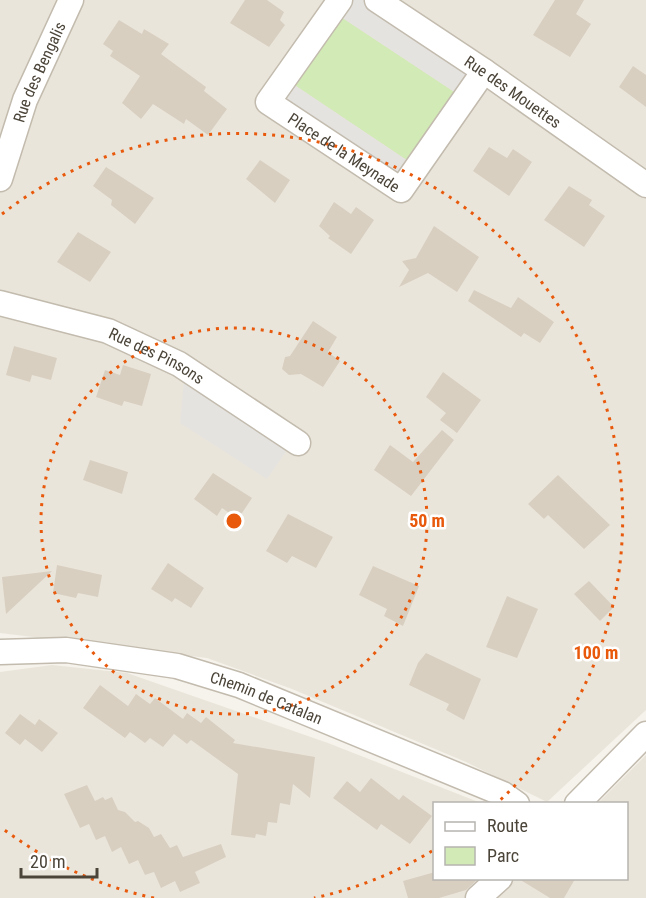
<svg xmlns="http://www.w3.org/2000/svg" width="646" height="898" viewBox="0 0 646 898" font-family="'Roboto Condensed',sans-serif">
  <rect width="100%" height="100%" fill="#f6f3ec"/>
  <g fill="#eae5da">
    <polygon points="0,0 646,0 646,710 547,802 466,762 292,689 207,658 0,633"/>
    <polygon points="52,665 127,673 328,743 481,803 434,804 434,878 626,878 626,804 598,803 646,755 646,898 0,898 0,672"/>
  </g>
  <polygon fill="#d2eab5" points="332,11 465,99 417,167 284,78"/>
  <g fill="#e5e3e0">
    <polygon points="340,0 377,0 484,71 465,99 332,11"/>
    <polygon points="284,78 417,167 401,190 268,102"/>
    <polygon points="185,368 294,440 267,479 180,423"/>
  </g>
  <g fill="#d8cfc1">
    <polygon points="245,0 267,0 284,12 280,20 285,25 269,47 230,23"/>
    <polygon points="555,0 584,0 576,14 591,24 570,57 533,35"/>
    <polygon points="119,20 142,34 144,29 169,44 161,54 206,87 204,91 227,109 208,135 186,119 184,124 153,104 141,119 122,103 140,76 110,56 113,51 103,44"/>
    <polygon points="633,66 646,75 646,107 619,87"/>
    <polygon points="489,147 507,158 513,149 532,162 509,196 473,171"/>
    <polygon points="260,160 290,180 275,203 246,179"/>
    <polygon points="106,167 154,198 135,224 111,205 112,200 93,186"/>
    <polygon points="569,186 592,200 589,205 605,216 584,247 544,220"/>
    <polygon points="334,202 351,214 356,207 374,220 351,254 328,238 330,236 319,226"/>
    <polygon points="434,226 479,257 457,292 428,273 399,287 409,270 402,261 416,258"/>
    <polygon points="78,232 111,252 90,282 57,262"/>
    <polygon points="474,290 511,308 518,297 554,322 540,343 524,333 521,337 468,301"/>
    <polygon points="313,321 337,337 328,352 340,361 323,387 301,374 289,375 282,369 285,357 290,356"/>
    <polygon points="14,346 57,358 51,380 32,375 30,382 6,375"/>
    <polygon points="123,365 151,374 142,406 124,401 122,406 96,397 105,370 120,375"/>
    <polygon points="443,372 481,400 457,433 440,420 446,413 426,397"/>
    <polygon points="442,430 454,440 411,496 374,470 390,445 413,462"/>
    <polygon points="90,460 128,472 122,494 83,480"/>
    <polygon points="213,473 252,498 238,519 222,508 217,516 194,499"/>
    <polygon points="558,475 610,525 584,549 548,515 544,519 528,504"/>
    <polygon points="288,514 333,537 316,568 292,556 287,563 266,551"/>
    <polygon points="168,563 204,588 191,608 175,598 172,602 151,589"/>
    <polygon points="57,565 102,575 98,597 78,593 76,598 53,593"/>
    <polygon points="373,566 419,586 403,626 384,616 387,609 359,595"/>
    <polygon points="52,571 6,614 2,577"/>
    <polygon points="589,581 614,607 600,621 574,594"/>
    <polygon points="507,596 538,609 517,658 486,647"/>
    <polygon points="426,653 481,679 464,720 446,710 449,704 409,685 418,663"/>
    <polygon points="100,685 128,706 136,694 150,704 155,698 183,719 187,713 201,723 206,717 235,740 233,743 315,757 310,798 293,784 290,805 280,803 277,823 268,822 266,836 256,834 255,838 231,835 238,774 191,740 187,744 174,734 163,747 150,738 145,743 130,732 125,738 83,708"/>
    <polygon points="20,714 35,725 39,719 58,733 42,752 25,739 20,745 5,733"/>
    <polygon points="371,778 399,800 403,795 432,816 410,844 381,824 377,830 333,798 347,781 360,792"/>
    <polygon points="87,785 95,801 103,797 105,800 112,797 118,810 125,812 135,822 138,821 149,828 154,837 161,834 170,848 177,845 183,857 221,844 226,857 195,872 200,883 180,892 175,881 161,888 154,872 145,875 138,860 129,864 121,847 112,852 105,836 96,840 89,824 80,828 64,794"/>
    <polygon points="435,872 435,879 478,879 466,890 439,898 408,898 403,881"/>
    <polygon points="519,879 575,879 564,898 550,898"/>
  </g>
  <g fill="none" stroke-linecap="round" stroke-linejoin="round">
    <defs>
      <g id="minor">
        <path id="s1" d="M340,0L268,102L401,190L484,71"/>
        <path id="s2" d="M377,0L484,71L646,185"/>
        <path id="s3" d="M0,179L25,100L71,0"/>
        <path id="s4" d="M0,303L108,331L179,364L298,443"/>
        <path id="s5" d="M0,652L66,650L177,666L239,685L503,794L517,804"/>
        <polyline points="577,804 646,734"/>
        <polyline points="478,898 500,878"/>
      </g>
    </defs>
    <use href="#minor" stroke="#c2bbae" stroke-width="27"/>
    <use href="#minor" stroke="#fff" stroke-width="24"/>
  </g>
  <g fill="none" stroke="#e8590c" stroke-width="3" stroke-dasharray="3 6">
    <circle cx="234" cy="521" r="193"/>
    <path d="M432 851A385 385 0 0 1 314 898M154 898A385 385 0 0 1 2 828M2 214A385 385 0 0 1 497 803"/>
  </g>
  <g text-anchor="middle" stroke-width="5" stroke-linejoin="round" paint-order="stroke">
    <g font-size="16" fill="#4b4439" stroke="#fff">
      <text dy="6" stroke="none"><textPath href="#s3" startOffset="114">Rue des Bengalis</textPath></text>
      <text dy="6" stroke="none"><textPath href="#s2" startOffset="164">Rue des Mouettes</textPath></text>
      <text dy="6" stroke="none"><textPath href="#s1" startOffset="216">Place de la Meynade</textPath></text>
      <text dy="6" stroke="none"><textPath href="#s4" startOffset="166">Rue des Pinsons</textPath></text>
      <text dy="6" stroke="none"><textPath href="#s5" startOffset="273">Chemin de Catalan</textPath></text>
    </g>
  </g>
  <circle cx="234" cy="521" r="9" fill="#e8590c" stroke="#fff" stroke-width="3"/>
  <g font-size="18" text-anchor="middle" font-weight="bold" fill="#e8590c" stroke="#fff" stroke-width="5" stroke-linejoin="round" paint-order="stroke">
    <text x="427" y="527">50 m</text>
    <text x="596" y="659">100 m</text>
  </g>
  <rect x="433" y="802" width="195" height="78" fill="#ffffff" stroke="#b7b4b0" stroke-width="1.5"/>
  <rect x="445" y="822" width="30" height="9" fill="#ffffff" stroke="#b7b4b0" stroke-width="1.5"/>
  <text x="487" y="832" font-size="18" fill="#4b4439">Route</text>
  <rect x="445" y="847" width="30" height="18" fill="#d2eab5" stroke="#b7b4b0" stroke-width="1.5"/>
  <text x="487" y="862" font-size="18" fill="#4b4439">Parc</text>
  <path d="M21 868v9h76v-9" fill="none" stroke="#4b4439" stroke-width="3"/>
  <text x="30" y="868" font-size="18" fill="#4b4439" stroke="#ffffff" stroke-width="4.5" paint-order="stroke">20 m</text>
</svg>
